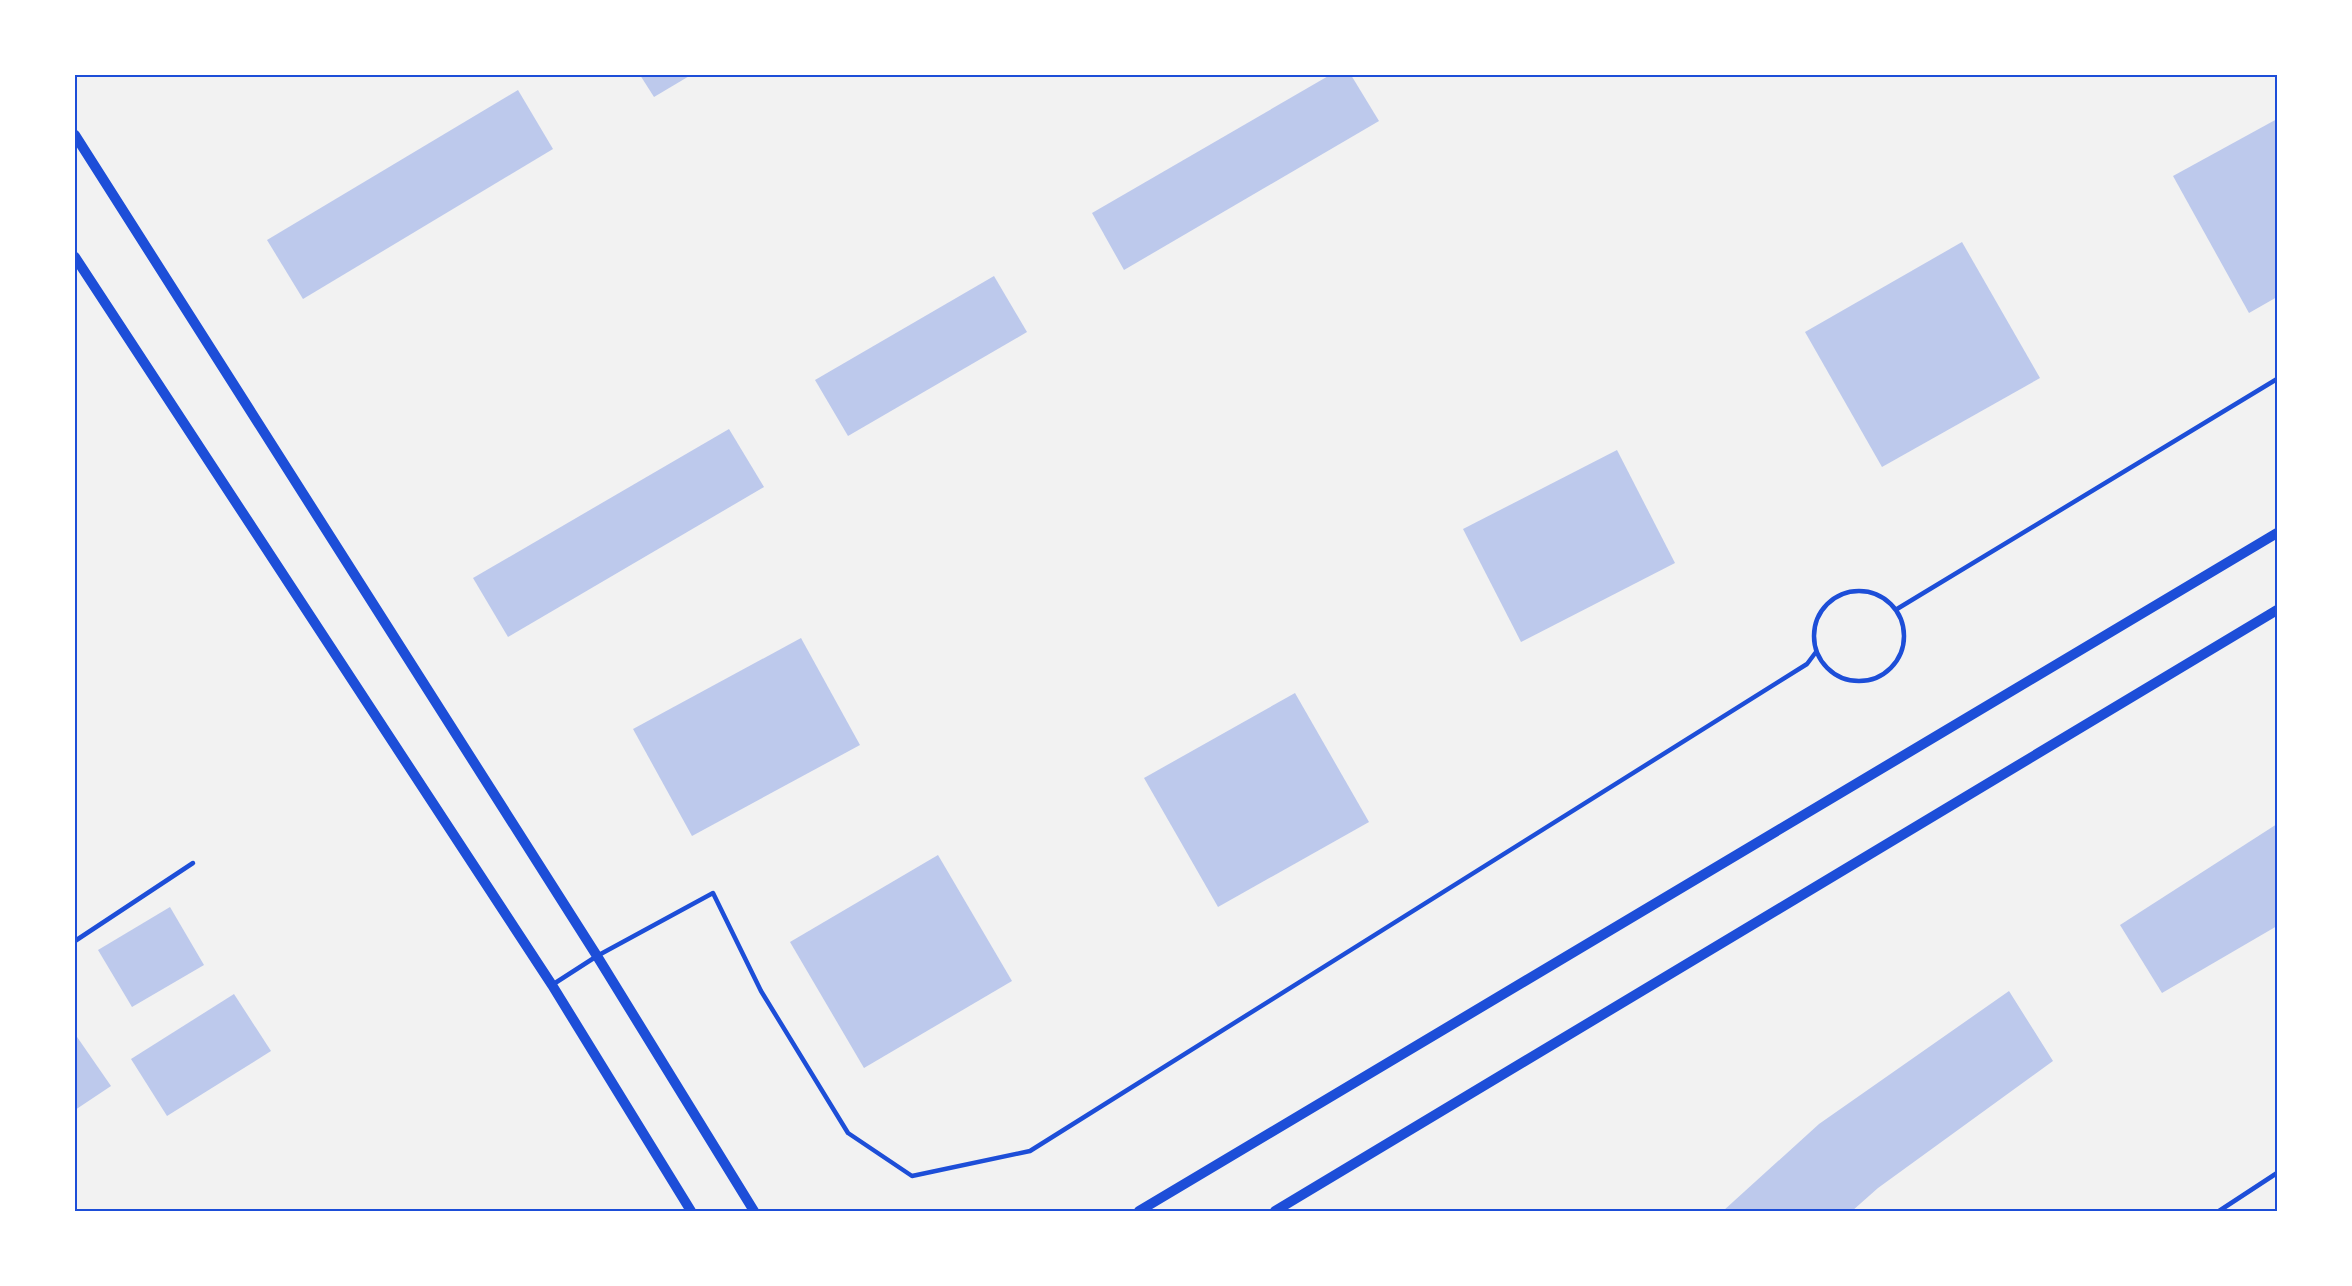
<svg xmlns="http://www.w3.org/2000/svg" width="2352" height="1286" viewBox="0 0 2352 1286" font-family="Inter,sans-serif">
  <rect width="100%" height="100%" fill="#f2f2f2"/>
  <g fill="#bdc9ec">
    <polygon points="640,75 691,75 654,97"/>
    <polygon points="1330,75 1351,75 1379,121 1124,270 1092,213"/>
    <polygon points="518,90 553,149 303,299 267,240"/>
    <polygon points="2277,119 2277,297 2249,313 2173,176"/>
    <polygon points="1962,242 2040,378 1882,467 1805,332"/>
    <polygon points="994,276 1027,332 848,436 815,380"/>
    <polygon points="729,429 764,487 508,637 473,578"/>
    <polygon points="1617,450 1675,563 1521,642 1463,529"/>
    <polygon points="801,638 860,745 692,836 633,729"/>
    <polygon points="1295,693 1369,822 1218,907 1144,778"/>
    <polygon points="2277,824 2277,926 2162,993 2120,925"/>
    <polygon points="938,855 1012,981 864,1068 790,942"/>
    <polygon points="170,907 204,965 132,1007 98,950"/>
    <polygon points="2009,991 2053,1061 1878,1188 1852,1211 1723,1211 1819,1124"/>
    <polygon points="234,994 271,1051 167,1116 131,1059"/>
    <polygon points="75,1034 111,1086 75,1110"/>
  </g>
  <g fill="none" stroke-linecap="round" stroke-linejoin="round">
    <g stroke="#1d4ed8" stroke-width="4.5">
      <circle cx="1859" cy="636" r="45"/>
      <polyline points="1897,609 2277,379"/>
      <polyline points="75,941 193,863"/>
      <polyline points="552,985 597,956 713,893 761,991 848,1133 912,1176 1030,1151 1807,664 1816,652"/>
      <polyline points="2219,1211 2277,1173"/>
    </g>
    <g stroke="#1d4ed8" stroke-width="10">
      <polyline points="75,135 597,956 754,1211"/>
      <polyline points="75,257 552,985 691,1211"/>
      <polyline points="1139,1211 2277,533"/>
      <polyline points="1275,1211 2277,610"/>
    </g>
  </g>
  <rect width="2352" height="1286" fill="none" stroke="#ffffff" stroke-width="153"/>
  <rect x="76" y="76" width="2200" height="1134" fill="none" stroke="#1d4ed8" stroke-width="2"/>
</svg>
